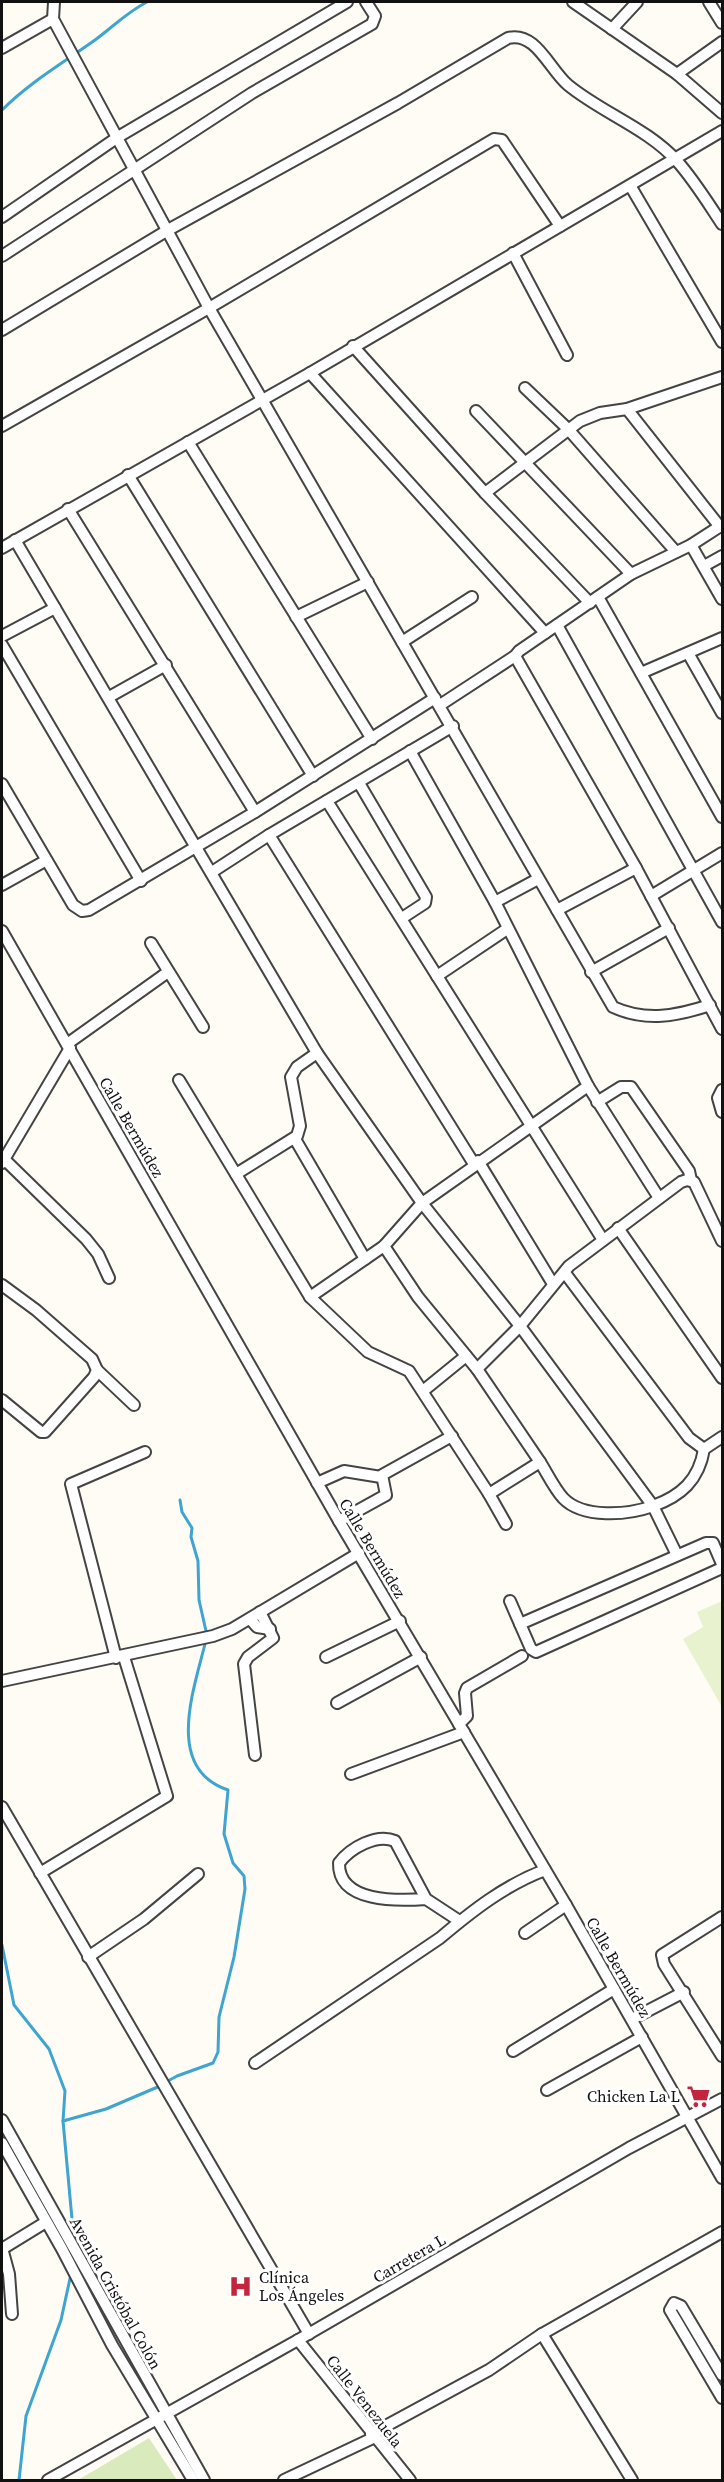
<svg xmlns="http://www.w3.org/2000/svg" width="724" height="2482" viewBox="0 0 724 2482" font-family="'Source Serif 4',serif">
  <rect width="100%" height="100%" fill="#fffcf5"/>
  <polygon fill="#d9ebbd" points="149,2438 177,2480 78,2480"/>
  <polygon fill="#e9f2cf" points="722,1601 722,1707 683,1639 703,1627 697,1612"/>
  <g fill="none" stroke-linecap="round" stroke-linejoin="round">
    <g stroke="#3ea4d0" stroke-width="3">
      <path d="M2,110C30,82 63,63 95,40C113,27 127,12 147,2"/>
      <polyline points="180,1500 182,1512 192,1528 191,1537 198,1561 199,1600 206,1631"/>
      <polyline points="2,1945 14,2005 49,2049 65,2091 63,2121 74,2241"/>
      <path d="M166,2082L177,2076L213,2063L218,2052L219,2017L234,1957L245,1889L244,1876L233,1863L224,1834L228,1790C165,1769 193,1692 205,1644"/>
      <polyline points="63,2121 106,2109 160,2086"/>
      <polyline points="19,2480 26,2416 61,2320 71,2274"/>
    </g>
    <defs>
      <g id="minor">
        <polyline points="573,2 677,74 722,113"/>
        <polyline points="709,2 722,23"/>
        <path d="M53,19L209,308L613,1007C646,1022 677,1016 710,1005"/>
        <polyline points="612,29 637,2"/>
        <polyline points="2,48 53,19 54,2"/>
        <polyline points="677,74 722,42"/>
        <polyline points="631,187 722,342"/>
        <polyline points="2,217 118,137 347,2"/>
        <polyline points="513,253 567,355"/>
        <polyline points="2,256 252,93 372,24 375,16 366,2"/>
        <path d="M2,330L168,230L398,103L508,38C536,31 549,69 568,85C602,113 647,128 677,161C694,180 708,203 722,224"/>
        <polyline points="353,346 485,493 590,603"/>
        <polyline points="310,373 545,633"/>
        <polyline points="525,388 568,429 676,552"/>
        <polyline points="627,409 720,527"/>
        <polyline points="476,411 631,574"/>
        <polyline points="2,426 209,308 494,139 502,140 560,226"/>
        <polyline points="188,442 372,739"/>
        <polyline points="128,475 313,776"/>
        <polyline points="485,493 580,421 600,413 627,409 722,377"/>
        <polyline points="68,509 255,812"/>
        <path d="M15,540L317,1053L422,1203L520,1326L653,1506C681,1496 699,1480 704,1449L722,1437"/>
        <polyline points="691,545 722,599"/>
        <polyline points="2,548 310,373 722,131"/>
        <polyline points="704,566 722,556"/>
        <polyline points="598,597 722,817"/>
        <polyline points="296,617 368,582"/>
        <polyline points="557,625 722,922"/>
        <polyline points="2,636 55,608"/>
        <polyline points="402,642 472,597"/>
        <polyline points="2,645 141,881"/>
        <polyline points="688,653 722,713"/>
        <polyline points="515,656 636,868 722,1029"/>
        <polyline points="641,673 722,638"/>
        <polyline points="109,697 166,665"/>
        <polyline points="440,705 515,656 519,651 631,574 691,545 722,525"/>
        <polyline points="410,751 495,902 588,1086 659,1198"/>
        <polyline points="359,783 426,897 425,903 402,918"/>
        <polyline points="2,784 73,905 82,911 89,910 255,812 435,698"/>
        <polyline points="327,801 603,1240"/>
        <polyline points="269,835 474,1164"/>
        <polyline points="212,872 269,835 453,726"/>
        <polyline points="2,885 45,861"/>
        <polyline points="651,896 722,853"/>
        <polyline points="495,902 538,879"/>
        <polyline points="557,910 636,868"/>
        <polyline points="2,931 339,1521 566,1905 722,2178"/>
        <polyline points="151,943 203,1027"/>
        <polyline points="591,972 669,928"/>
        <polyline points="437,976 507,929"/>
        <polyline points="67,1044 168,972"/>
        <path d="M179,1080L310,1297L368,1352L409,1371L489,1494L540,1462C547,1473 554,1488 563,1498C583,1519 628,1515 653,1506L677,1555"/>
        <polyline points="722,1090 718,1098 722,1112"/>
        <polyline points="597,1102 621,1087 631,1087 689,1171 691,1180"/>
        <polyline points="295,1139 365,1259"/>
        <polyline points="4,1159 86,1239 98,1254 109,1278"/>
        <polyline points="478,1161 553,1284"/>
        <polyline points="2,1163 70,1048"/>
        <polyline points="236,1174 297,1136 300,1126 291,1077 297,1067 317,1053"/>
        <polyline points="618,1228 722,1378"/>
        <polyline points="384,1246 418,1297 477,1369 540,1462"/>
        <polyline points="565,1273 689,1438 704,1449"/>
        <polyline points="2,1285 36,1310 92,1359 97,1370 94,1377 45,1432 41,1432 2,1400"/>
        <polyline points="310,1297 384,1246 422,1203 588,1086"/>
        <polyline points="477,1369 520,1326 569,1266 681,1182 687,1180 694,1182 722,1241"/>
        <polyline points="97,1370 134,1405"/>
        <polyline points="423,1391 466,1356"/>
        <polyline points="317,1483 344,1471 381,1477"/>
        <polyline points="489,1494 506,1524"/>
        <polyline points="339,1521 386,1495 382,1475 452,1436"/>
        <polyline points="510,1601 531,1649 536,1652 722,1568"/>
        <polyline points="250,1619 257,1627 270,1629"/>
        <polyline points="520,1624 706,1543 713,1543 722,1564"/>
        <polyline points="326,1657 400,1621"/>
        <polyline points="116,1658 71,1484 145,1452"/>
        <polyline points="2,1681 213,1636 232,1629 359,1553"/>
        <polyline points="337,1703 421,1657"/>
        <polyline points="459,1724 467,1716 465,1693 467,1688 522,1656"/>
        <polyline points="255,1755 244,1664 248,1657 273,1638 260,1612"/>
        <polyline points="351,1774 464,1732"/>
        <polyline points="2,1807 309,2334"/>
        <polyline points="40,1873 167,1796 124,1657"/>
        <path d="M426,1899C398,1901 338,1903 339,1863C350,1848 377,1833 395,1841L426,1899L458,1920"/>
        <polyline points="722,1917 662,1955 664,1964 722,2056"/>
        <polyline points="525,1933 566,1905"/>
        <polyline points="88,1957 144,1919 198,1874"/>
        <polyline points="632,2019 684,1992"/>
        <polyline points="513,2051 614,1989"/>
        <path d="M255,2063L440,1938C472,1911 505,1885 545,1870"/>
        <polyline points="547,2090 642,2037"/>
        <polyline points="2,2120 204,2480"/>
        <polyline points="2,2143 62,2249 112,2345 193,2480"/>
        <polyline points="2,2248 9,2274 12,2314"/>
        <polyline points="2,2249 46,2222"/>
        <polyline points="542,2334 632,2480"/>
        <polyline points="298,2340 410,2480"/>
        <polyline points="722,2375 681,2306 674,2303 670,2310 722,2398"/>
        <polyline points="371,2434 489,2370 542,2334 722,2232"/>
        <polyline points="48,2480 298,2340 629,2148 722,2099"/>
        <polyline points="284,2480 373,2438"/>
      </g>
    </defs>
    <use href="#minor" stroke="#444" stroke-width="14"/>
    <use href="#minor" stroke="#fff" stroke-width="10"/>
  </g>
  <defs>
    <symbol id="supermarket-bare" viewBox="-9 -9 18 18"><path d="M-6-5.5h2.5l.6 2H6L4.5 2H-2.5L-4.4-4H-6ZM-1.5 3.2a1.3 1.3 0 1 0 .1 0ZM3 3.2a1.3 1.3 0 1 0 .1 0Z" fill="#c5253c" stroke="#fff" stroke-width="2.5" paint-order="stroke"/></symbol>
    <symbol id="hospital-bare" viewBox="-9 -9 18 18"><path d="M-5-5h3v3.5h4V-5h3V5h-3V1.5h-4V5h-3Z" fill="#c5253c" stroke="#fff" stroke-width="2.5" paint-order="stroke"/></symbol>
  </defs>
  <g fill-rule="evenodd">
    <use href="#supermarket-bare" x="682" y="2080" width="33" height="33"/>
    <use href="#hospital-bare" x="224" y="2270" width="33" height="33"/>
  </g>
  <g text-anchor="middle" stroke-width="6" stroke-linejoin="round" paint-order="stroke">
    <g font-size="16" fill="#111" stroke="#fff">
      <text transform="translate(132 1127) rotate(60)" y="6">Calle Bermúdez</text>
      <text transform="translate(373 1548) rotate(59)" y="6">Calle Bermúdez</text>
      <text transform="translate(619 1967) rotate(60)" y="6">Calle Bermúdez</text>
      <text transform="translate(409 2258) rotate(-30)" y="6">Carretera L</text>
      <text transform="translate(116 2293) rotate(61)" y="6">Avenida Cristóbal Colón</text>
      <text transform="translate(365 2401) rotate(52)" y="6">Calle Venezuela</text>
    </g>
    <g font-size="16" fill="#111" stroke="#fff" text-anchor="end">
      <text x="680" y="2102">Chicken La L</text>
      <text x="259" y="2283" text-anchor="start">Clínica<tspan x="259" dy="18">Los Ángeles</tspan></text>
    </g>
  </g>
  <rect width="724" height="2482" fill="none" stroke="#111111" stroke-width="6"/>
</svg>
